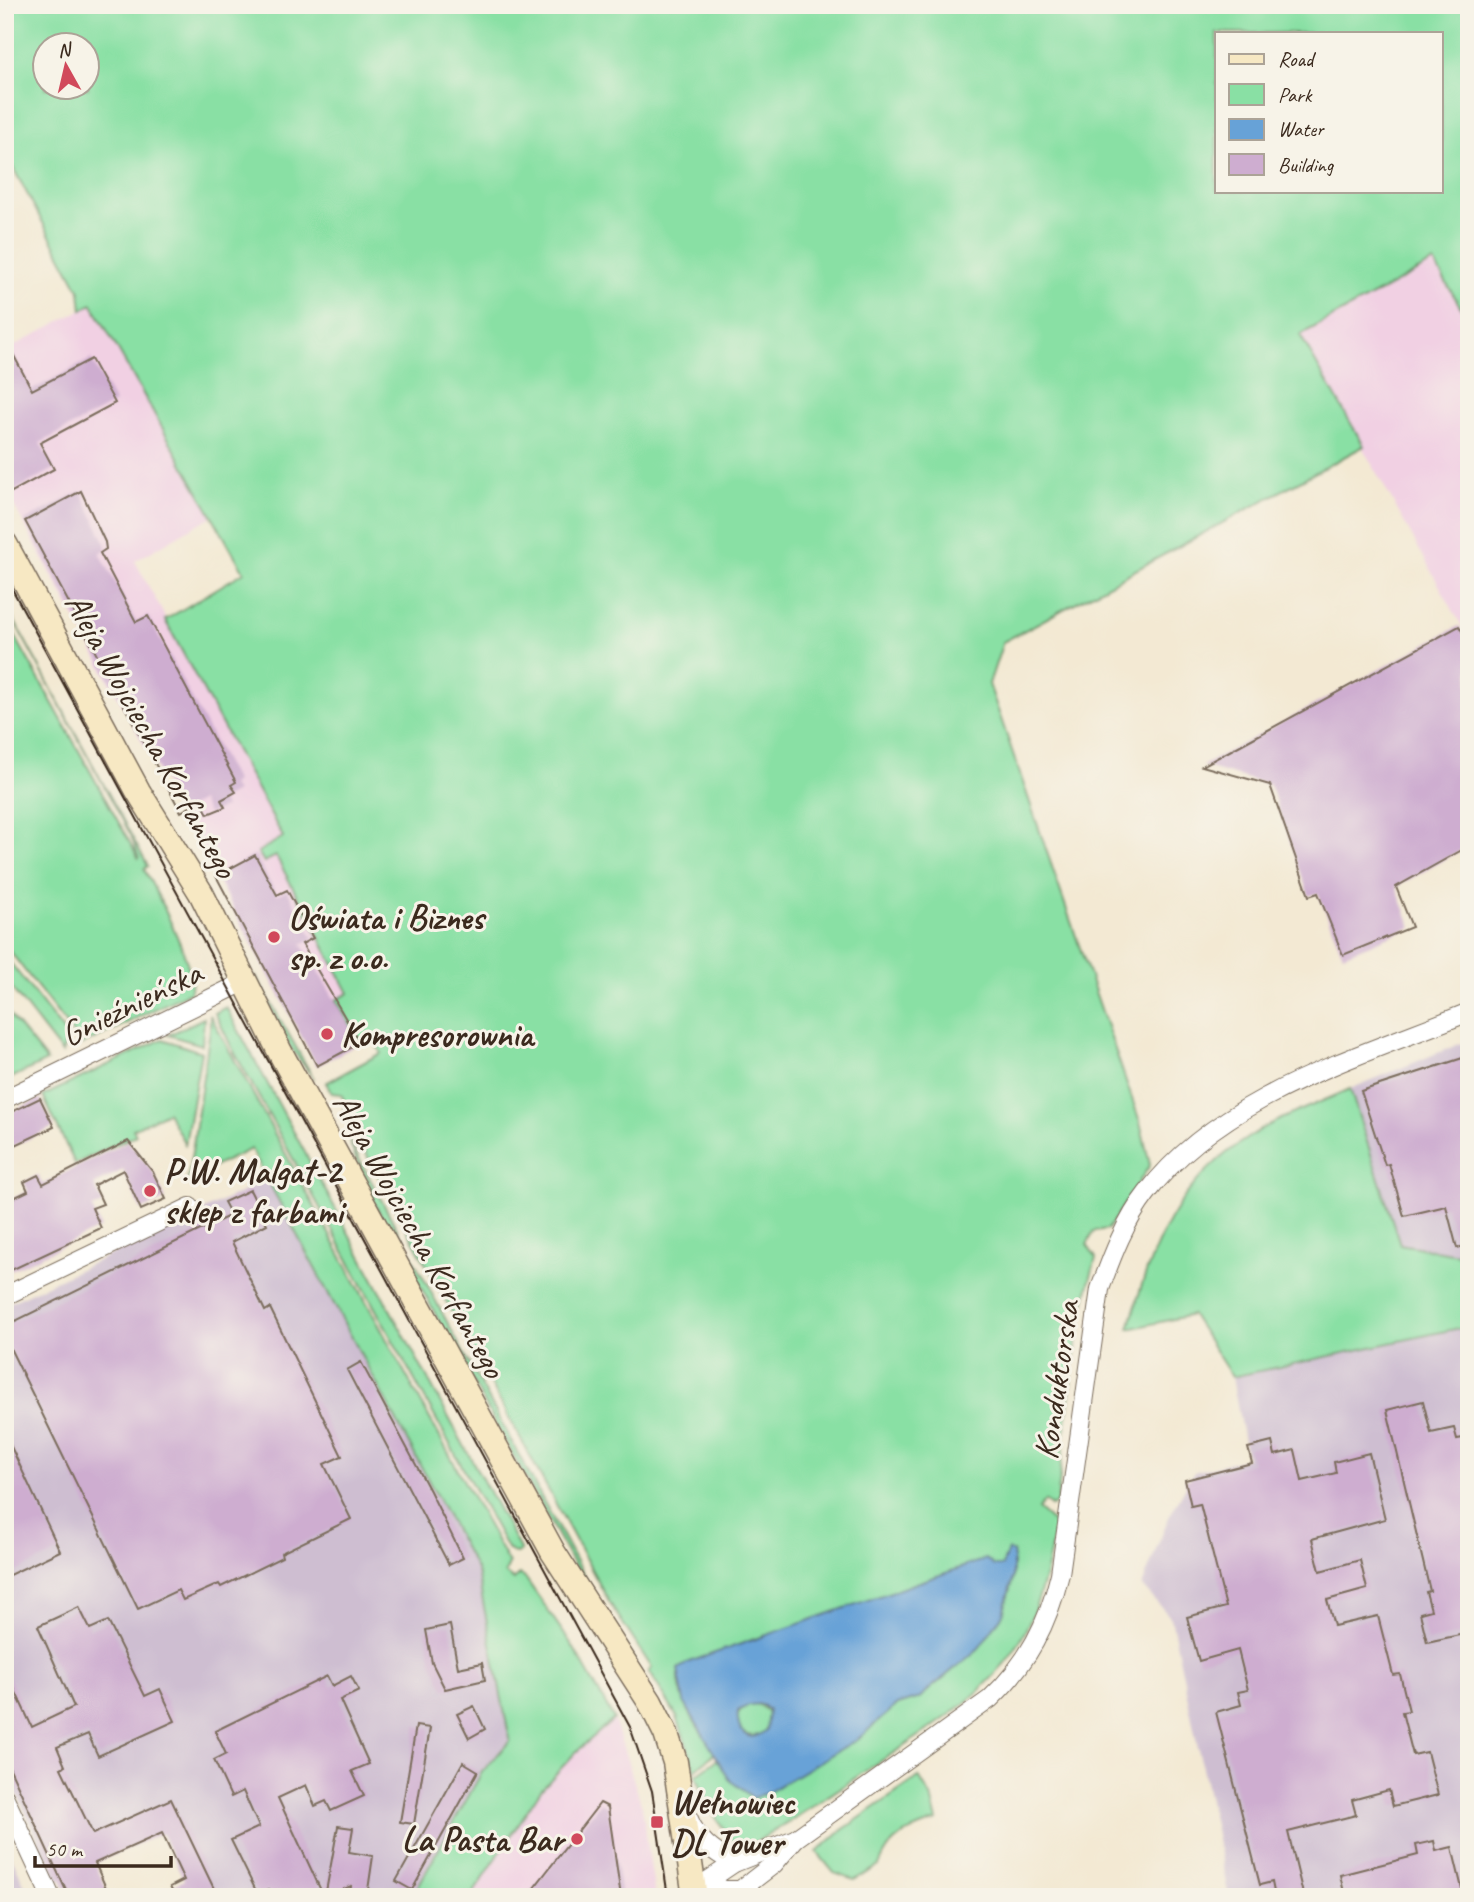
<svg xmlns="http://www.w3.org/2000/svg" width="1474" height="1902" viewBox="0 0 1474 1902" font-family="Caveat,sans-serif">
  <rect width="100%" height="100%" fill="#f7f3e8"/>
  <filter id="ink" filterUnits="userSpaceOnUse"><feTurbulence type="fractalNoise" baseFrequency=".0143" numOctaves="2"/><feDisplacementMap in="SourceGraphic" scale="14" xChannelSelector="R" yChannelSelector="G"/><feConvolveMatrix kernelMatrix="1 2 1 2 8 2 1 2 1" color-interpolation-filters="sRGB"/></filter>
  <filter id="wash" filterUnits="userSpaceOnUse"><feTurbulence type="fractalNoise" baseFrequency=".00686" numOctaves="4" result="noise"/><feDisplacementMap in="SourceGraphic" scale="28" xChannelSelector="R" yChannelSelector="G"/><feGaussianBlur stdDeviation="1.57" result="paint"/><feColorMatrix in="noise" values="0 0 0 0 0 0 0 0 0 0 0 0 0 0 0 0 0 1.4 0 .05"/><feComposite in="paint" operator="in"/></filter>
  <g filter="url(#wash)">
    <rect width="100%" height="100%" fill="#f3e9d3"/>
    <g fill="#f1d0e3">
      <polygon points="1434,262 1469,321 1469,639 1300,335"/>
      <polygon points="92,304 212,516 135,561 284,838 258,852 276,856 349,994 295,1024 5,489 5,351"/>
      <polygon points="614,1719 642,1806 655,1897 471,1897 540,1791 576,1752"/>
    </g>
    <g fill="#cebed1">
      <polygon points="1469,1040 1469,1256 1467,1257 1400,1244 1350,1089"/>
      <polygon points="267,1180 477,1571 510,1741 482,1772 412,1897 193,1897 161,1833 57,1881 5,1768 5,1305"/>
      <polygon points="1469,1326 1469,1897 1229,1897 1171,1618 1142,1586 1168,1519 1194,1472 1247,1458 1232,1377"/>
      <polygon points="5,1842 30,1897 5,1897"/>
    </g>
    <g fill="#89e0a4" stroke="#628561" stroke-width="2" fill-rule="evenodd">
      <path d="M5,5H1469V321L1434,262L1300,335L1364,446L1003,642L989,684L1140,1122L1150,1165L1108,1229L1094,1231L1087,1245L1096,1258C1072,1337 1067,1421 1057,1503L1051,1506L1045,1501L1038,1509L1055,1524C1049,1566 1039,1610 1017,1646C983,1700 922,1734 870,1768C830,1795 791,1822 749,1846L738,1849L710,1809L696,1775L718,1759L729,1778L753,1797L767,1793L859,1738L897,1705L919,1698L979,1648L1003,1614L1013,1577V1553L1002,1566L754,1639L679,1668C676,1701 699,1727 715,1753L695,1770L677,1717L649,1671L652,1668L609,1602L343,1111L346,1104L341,1094L332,1093L326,1083L381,1053L372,1037L360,1043L336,1000L349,993L276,856L264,862L258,852L283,837L165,620L244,572L92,304L82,310L80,291L5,153ZM1217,33H1441V191H1217ZM46,46H88V88H46Z"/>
      <path d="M5,604L148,866L144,869C155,890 200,973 190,992L82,1045L5,945V618L139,859L131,835Z"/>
      <polygon points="5,956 68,1037 62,1053 5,980"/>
      <polygon points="255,975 314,1079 288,1044"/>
      <polygon points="226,1007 500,1512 521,1551 516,1554 508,1550 232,1048 215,1013"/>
      <polygon points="5,1009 47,1061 5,1081"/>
      <polygon points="210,1015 509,1564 505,1573 514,1580 519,1574 526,1579 572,1645 614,1719 576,1752 540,1791 471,1897 412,1897 482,1772 510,1741 477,1571 251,1149 188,1179 210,1029"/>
      <polygon points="204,1018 202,1045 168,1035"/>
      <polygon points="162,1039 201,1052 185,1144 167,1112 133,1129 136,1135 75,1164 43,1096"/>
      <path d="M1350,1089L1400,1244L1469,1256V1326L1232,1377L1192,1315L1129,1329C1151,1247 1176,1182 1252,1135C1281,1116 1318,1104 1350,1089Z"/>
      <polygon points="348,1138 599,1604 578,1573 370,1195"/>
      <circle cx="753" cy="1720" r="16"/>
      <path d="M919,1777L931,1797L937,1821C908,1831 890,1836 879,1866L854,1880L834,1873L817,1852L838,1833Z"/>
    </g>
    <path fill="#67a2d7" stroke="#51667a" stroke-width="2" fill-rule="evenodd" d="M1008,1550L1013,1553V1577L1003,1614L979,1648L919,1698L897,1705L859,1738L767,1793L753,1798L729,1779L684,1702L678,1669L689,1662L986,1559L994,1566H1002ZM761,1704L768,1710L766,1730C747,1746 736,1730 738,1711L749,1705Z"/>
    <g id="blocks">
      <g fill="#ceadd0">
        <polygon points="5,339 32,390 91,359 115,403 40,443 54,469 10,493 5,485"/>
        <polygon points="81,491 105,542 106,549 100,553 136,622 148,616 236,782 231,785 236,792 221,800 225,807 208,814 201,801 181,812 25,521"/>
        <polygon points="1459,626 1469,643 1469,846 1396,887 1412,927 1343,955 1318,893 1309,896 1270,785 1202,766"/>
        <polygon points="255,855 277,895 287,890 313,938 302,944 360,1043 317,1066 216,876"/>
        <polygon points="1469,1056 1469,1245 1457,1248 1446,1206 1404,1216 1389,1164 1385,1165 1361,1091"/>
        <polygon points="40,1098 54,1127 5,1150 5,1115"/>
        <polygon points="128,1141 153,1172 166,1199 141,1210 123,1170 94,1185 103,1204 92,1208 101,1228 5,1273 5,1202 28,1191 24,1182 38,1175 43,1184"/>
        <polygon points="250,1190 267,1224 232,1242 265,1311 270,1308 342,1456 324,1464 351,1519 281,1553 282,1557 221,1587 219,1584 183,1600 178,1590 138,1609 5,1338 5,1326 231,1215 224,1202"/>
        <polygon points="361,1362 430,1491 463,1558 449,1565 347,1370"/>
        <polygon points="1423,1401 1431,1433 1454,1428 1457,1439 1469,1437 1469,1633 1427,1642 1420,1613 1431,1610 1426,1592 1430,1591 1387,1410"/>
        <polygon points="5,1434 60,1551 5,1577"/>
        <polygon points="1272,1442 1275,1455 1295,1450 1302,1481 1336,1473 1334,1462 1369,1453 1385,1519 1312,1539 1320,1571 1360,1560 1367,1589 1327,1600 1334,1626 1378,1616 1393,1675 1400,1674 1409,1711 1402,1712 1413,1755 1427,1752 1438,1795 1393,1806 1389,1790 1352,1800 1356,1815 1288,1832 1303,1894 1292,1897 1275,1897 1272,1882 1260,1885 1216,1712 1241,1705 1238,1692 1248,1690 1238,1650 1199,1661 1187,1617 1226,1607 1200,1504 1191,1506 1185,1480 1252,1463 1248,1448"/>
        <polygon points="79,1607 90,1629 108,1621 145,1696 160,1689 175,1721 98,1756 88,1734 57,1747 65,1766 61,1768 93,1834 171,1799 218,1897 175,1897 170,1887 184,1880 162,1833 95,1863 110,1897 69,1897 5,1758 5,1669 32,1727 74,1707 38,1626"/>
        <polygon points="450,1625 458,1668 482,1663 485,1680 445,1689 432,1663 426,1630"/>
        <polygon points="327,1676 332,1686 351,1676 359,1691 340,1700 369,1764 352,1771 364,1796 331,1811 326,1801 315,1806 306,1785 278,1798 324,1897 271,1897 268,1890 258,1895 231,1840 259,1827 243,1791 231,1797 214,1760 226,1754 215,1731"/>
        <polygon points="474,1706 485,1729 469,1738 457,1714"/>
        <polygon points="416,1726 430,1728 414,1824 400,1822"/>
        <polygon points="463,1762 478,1771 412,1890 396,1881"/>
        <polygon points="600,1803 608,1807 621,1897 527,1897"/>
        <polygon points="338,1826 353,1828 349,1852 373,1856 367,1897 350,1897 351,1886 325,1897"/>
        <polygon points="1434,1841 1436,1851 1452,1847 1464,1897 1345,1897 1340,1875 1418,1855 1416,1845"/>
      </g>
    </g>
  </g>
  <g filter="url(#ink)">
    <use href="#blocks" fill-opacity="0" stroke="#7b6d5d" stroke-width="2"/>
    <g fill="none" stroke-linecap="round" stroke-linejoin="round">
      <defs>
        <g id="minor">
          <polyline points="5,1099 246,981"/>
          <polyline points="5,1296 190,1207"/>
          <polyline points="5,1798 51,1897"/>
          <path d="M688,1817C697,1840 713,1852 734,1863"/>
          <polyline points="694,1890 734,1863 795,1839"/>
          <polyline points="694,1890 738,1890"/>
          <path d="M731,1897L774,1864L795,1839L990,1699C1028,1663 1048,1624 1060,1574L1100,1289C1112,1256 1125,1221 1147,1193C1221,1095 1359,1057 1469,1012"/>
        </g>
        <polyline id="secondary" points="5,544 138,791 201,893 280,1052 553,1552 650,1702 666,1734 675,1762 695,1897"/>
      </defs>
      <use href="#minor" stroke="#7b6d5d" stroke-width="20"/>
      <use href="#secondary" stroke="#7b6d5d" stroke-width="27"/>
      <use href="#minor" stroke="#fff" stroke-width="18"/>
      <use href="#secondary" stroke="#f7e8c3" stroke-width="24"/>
      <polyline stroke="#3b2a1e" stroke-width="2" points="5,576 630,1727 652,1791 668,1897"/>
    </g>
  </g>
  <g fill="#d1495b" stroke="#f7f3e8" stroke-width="2.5">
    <circle cx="274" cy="937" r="7"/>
    <circle cx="327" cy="1034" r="7"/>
    <circle cx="150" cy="1191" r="7"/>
    <rect x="650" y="1815" width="14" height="14" rx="3.5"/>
    <circle cx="577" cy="1839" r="7"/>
  </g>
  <g text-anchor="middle" stroke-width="6" stroke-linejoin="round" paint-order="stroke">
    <g font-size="35" fill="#3b2a1e" stroke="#f7f3e8">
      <text transform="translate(152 735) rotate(61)" y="12">Aleja Wojciecha Korfantego</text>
      <text transform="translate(131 1003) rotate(-26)" y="12">Gnieźnieńska</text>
      <text transform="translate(420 1235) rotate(61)" y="12">Aleja Wojciecha Korfantego</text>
      <text transform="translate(1056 1380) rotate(-82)" y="12">Konduktorska</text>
    </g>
    <g font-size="35" font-weight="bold" fill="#3b2a1e" stroke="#f7f3e8" text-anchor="start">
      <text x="288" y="929">Oświata i Biznes<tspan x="288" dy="40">sp. z o.o.</tspan></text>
      <text x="341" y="1046">Kompresorownia</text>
      <text x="164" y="1183">P.W. Malgat-2<tspan x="164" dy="40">sklep z farbami</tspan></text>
      <text x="671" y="1814">Wełnowiec<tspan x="671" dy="40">DL Tower</tspan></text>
      <text x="563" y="1851" text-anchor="end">La Pasta Bar</text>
    </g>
  </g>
  <rect width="1474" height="1902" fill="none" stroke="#f7f3e8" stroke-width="28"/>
  <rect x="1215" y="32" width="228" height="161" fill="#f7f3e8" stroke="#aca397" stroke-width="2"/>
  <rect x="1229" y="54" width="35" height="10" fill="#f7e8c3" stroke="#aca397" stroke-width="2"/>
  <text x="1278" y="66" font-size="21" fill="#3b2a1e">Road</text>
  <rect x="1229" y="84" width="35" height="21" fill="#89e0a4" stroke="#aca397" stroke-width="2"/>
  <text x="1278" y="102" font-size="21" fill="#3b2a1e">Park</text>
  <rect x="1229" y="119" width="35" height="21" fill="#67a2d7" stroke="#aca397" stroke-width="2"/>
  <text x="1278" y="136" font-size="21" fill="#3b2a1e">Water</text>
  <rect x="1229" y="154" width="35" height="21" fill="#ceadd0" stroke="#aca397" stroke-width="2"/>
  <text x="1278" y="172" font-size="21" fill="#3b2a1e">Building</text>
  <g transform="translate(66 66) rotate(352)"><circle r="33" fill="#f7f3e8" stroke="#aca397" stroke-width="2"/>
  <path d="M0-5L12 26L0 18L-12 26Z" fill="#d1495b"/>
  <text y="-10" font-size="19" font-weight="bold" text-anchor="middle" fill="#3b2a1e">N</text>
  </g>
  <path d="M35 1856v10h136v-10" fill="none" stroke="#3b2a1e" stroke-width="3.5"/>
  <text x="46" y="1856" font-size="21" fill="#3b2a1e" stroke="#f7f3e8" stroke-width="5" paint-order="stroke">50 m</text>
</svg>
